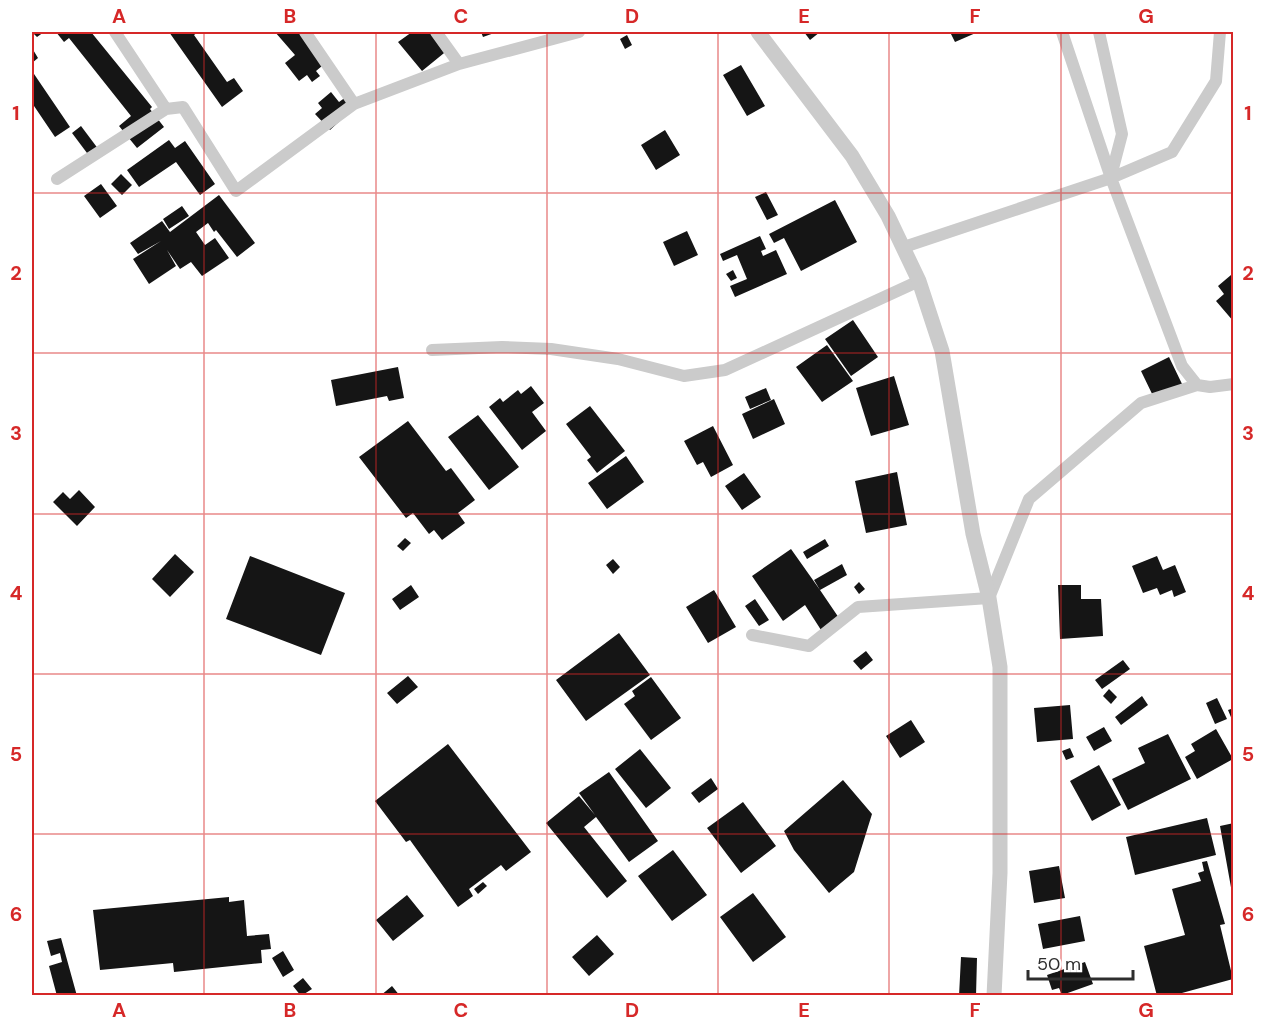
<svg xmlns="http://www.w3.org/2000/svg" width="1265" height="1027" viewBox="0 0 1265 1027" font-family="'DM Sans',sans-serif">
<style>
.building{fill:#151515}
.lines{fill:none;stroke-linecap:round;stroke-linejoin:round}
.minor{stroke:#cbcbcb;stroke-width:12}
.tertiary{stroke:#cbcbcb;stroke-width:15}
.grid{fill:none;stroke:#d62828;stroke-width:1.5;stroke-opacity:0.55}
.neatline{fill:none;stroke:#d62828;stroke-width:2}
.grid-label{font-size:20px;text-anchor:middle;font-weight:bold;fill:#d62828}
</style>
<rect width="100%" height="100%" fill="#fff"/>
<!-- building -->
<path class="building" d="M32 32H44L37 37Z
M56 32H91L152 107 150 109 164 127 137 148 119 126 131 116 69 38 64 42Z
M169 32H198L194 35 227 82 234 78 243 91 222 107Z
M275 32H303L328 61 316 71 320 76 312 82 307 75 299 81 285 63 295 55Z
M412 32H434L449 49 422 71 398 42Z
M481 32H497L483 37Z
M804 32H820L810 40Z
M950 32H978L955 42Z
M627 35 632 45 625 49 620 39Z
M32 48 38 58 32 63Z
M741 65 765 106 747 116 723 75Z
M32 71 70 127 55 137 32 103Z
M331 92 339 102 346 97 355 107 330 130 315 114 322 108 318 103Z
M81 126 99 150 90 157 72 133Z
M665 130 680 155 656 170 641 145Z
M169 140 175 148 185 141 215 184 200 195 176 162 139 187 127 170Z
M121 174 132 185 122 195 111 184Z
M101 184 117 206 100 218 84 196Z
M766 192 778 215 767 220 755 197Z
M219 195 255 243 237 257 216 230 214 232 208 223 196 232 205 245 215 238 229 258 202 276 191 262 180 269 167 250 176 266 149 284 133 259 161 241 138 254 130 243 162 221 170 232Z
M835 200 857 242 801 271 784 238 774 243 769 234Z
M182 206 189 216 169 229 163 219Z
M687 231 698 255 674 266 663 242Z
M760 236 766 249 761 251 763 256 776 250 787 274 735 297 730 286 747 279 737 255 723 261 720 254Z
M733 270 737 278 731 281 726 274Z
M1231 275 1234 278V322L1216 301 1224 294 1218 286Z
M853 320 878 357 851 376 825 339Z
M827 345 853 381 822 402 796 367Z
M1169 357 1183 386 1155 400 1141 371Z
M398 367 404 398 389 401 387 396 336 406 331 380Z
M894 376 909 425 871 436 856 388Z
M531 386 544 403 532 412 546 431 522 450 489 407 500 398 503 402 518 390 521 394Z
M766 388 771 400 750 409 745 397Z
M774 399 785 424 753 439 742 414Z
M590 406 625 451 597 473 587 460 591 457 566 424Z
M478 415 519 467 489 490 448 437Z
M408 421 446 471 451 468 475 500 458 513 465 523 442 540 434 530 429 534 413 513 406 518 359 457Z
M713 426 733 465 711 477 703 462 697 465 684 441Z
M626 456 644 482 607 509 588 483Z
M897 472 907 525 866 533 855 481Z
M744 473 761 497 742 510 725 486Z
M79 490 95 507 77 526 53 502 63 492 70 499Z
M405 538 411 543 403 551 397 546Z
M825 539 829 546 807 559 803 552Z
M791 549 820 590 814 580 842 564 847 575 820 590 839 618 821 630 805 605 783 621 752 576Z
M175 554 194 572 170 597 152 579Z
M250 556 345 593 321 655 226 619Z
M1157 556 1163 570 1175 565 1186 592 1174 597 1172 590 1160 595 1157 588 1143 593 1132 566Z
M613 559 620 567 613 574 606 565Z
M859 582 865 589 859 594 854 587Z
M411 585 419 597 400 610 392 599Z
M1058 585H1081V599H1101L1103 636 1060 639Z
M714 590 736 627 708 643 686 607Z
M755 599 769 620 759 626 745 606Z
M619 633 650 675 586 721 556 680Z
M866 651 873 660 861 670 853 661Z
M1123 660 1130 669 1102 689 1095 680Z
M408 676 418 687 397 704 387 693Z
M651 677 681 718 651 740 624 704 635 696 632 691Z
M1109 689 1117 697 1111 704 1103 696Z
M1142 696 1148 705 1121 725 1115 717Z
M1217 698 1227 719 1215 724 1206 703Z
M1070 705 1073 739 1037 742 1034 708Z
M1234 708V722H1233L1228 710Z
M911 720 925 742 900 758 886 736Z
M1104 727 1112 741 1094 751 1086 737Z
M1216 729 1233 759 1197 779 1185 757 1195 751 1191 744Z
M1168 734 1191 779 1128 810 1112 779 1145 763 1138 748Z
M448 744 531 852 506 871 501 865 469 889 473 896 458 907 410 840 406 842 375 801Z
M1070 748 1074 757 1066 760 1062 751Z
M640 749 671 788 646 808 615 769Z
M1099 765 1121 805 1092 821 1070 781Z
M609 772 658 841 629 862 596 817 584 827 627 881 607 898 546 823 579 796 595 815 579 793Z
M711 778 718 789 699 803 691 793Z
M843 780 872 814 854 872 829 893 794 850 784 831Z
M743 802 776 846 741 873 707 828Z
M1207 818 1216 855 1135 875 1126 837Z
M1234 823V893H1232L1220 826Z
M673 850 707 895 672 921 638 876Z
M1207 861 1225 924 1220 925 1233 979 1171 996H1157L1144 946 1185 935 1172 889 1201 881 1198 873 1204 871 1202 862Z
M1059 866 1065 898 1034 903 1029 871Z
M483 882 487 886 478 894 474 889Z
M753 893 786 937 753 962 720 917Z
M407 895 424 916 393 941 376 920Z
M229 897V902L244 900 247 936 269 934 271 949 261 950 262 963 174 972 173 963 100 970 93 910Z
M1080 916 1085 941 1043 949 1038 924Z
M597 935 614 954 589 976 572 957Z
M61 938 77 996H57L49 966 62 962 60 953 51 956 47 941Z
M283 951 294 970 283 977 272 958Z
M961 957 977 958 976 996H959Z
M1085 962 1093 984 1062 995 1059 988 1052 990 1047 975Z
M303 978 312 989 301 996 293 986Z
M392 986 400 996H380Z"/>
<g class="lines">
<!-- minor -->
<path class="minor" d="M115 32 166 109
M305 32 354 104
M436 32 459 64 579 32
M1062 32 1111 178 1182 366 1197 385 1210 387 1234 384
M1099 32 1122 134 1111 176
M57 179 166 109 183 107 236 191 354 104 459 64
M904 247 1111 178 1172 152 1216 81 1220 32
M432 350 502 347 551 349 618 359 684 376 725 370 919 281
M752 635 809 646 858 607 989 598 1029 499 1141 403 1197 385"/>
<!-- tertiary -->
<path class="tertiary" d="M758 32 852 156 888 216 919 281 942 351 973 534 989 598 1000 667V873L994 996"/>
</g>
<!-- grid -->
<path class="grid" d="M204 32V996M376 32V996M547 32V996M718 32V996M889 32V996M1061 32V996M32 193H1234M32 353H1234M32 514H1234M32 674H1234M32 834H1234"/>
<!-- border -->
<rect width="1265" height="1027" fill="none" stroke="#ffffff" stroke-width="66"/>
<!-- scale -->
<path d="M1028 970v9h105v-9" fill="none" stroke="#2e2e2e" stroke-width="3"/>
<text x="1037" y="970" font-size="18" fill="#2e2e2e" stroke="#ffffff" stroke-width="4.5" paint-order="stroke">50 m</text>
<rect x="33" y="33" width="1199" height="961" class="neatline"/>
<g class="grid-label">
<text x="119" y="23">A</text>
<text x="290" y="23">B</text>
<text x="461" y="23">C</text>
<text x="632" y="23">D</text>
<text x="804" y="23">E</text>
<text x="975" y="23">F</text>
<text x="1146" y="23">G</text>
<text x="16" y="120">1</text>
<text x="1248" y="120">1</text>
<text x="16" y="280">2</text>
<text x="1248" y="280">2</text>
<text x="16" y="440">3</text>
<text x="1248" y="440">3</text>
<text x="16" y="600">4</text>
<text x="1248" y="600">4</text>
<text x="16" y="761">5</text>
<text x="1248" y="761">5</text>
<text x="16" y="921">6</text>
<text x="1248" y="921">6</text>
<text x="119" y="1017">A</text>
<text x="290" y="1017">B</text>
<text x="461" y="1017">C</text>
<text x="632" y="1017">D</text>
<text x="804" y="1017">E</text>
<text x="975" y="1017">F</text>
<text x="1146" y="1017">G</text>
</g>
</svg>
